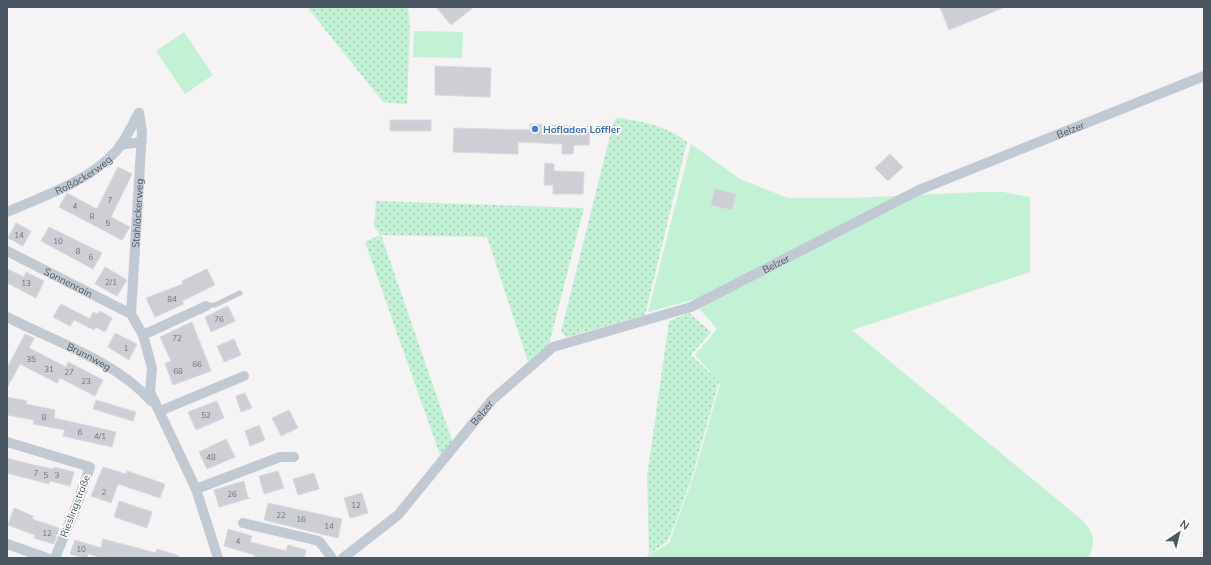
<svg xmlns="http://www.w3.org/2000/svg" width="1211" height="565" viewBox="0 0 1211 565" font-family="Mulish,sans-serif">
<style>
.grass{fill:url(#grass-dots)}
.garden{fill:#c3f1d5}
.building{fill:#cdcfd5;stroke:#d7d9de}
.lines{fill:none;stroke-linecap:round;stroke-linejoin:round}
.service{stroke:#c1cad2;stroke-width:5}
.minor{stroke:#c1cad2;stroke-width:10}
.shop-dot{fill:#3f7fe0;stroke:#fff;stroke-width:1.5}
.labels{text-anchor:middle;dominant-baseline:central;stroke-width:3.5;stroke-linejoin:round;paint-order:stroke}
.number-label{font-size:8px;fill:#6b747e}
.shop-label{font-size:10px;font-weight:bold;fill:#366cbe;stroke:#fff;text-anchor:start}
.street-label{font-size:10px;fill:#4a5661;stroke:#fff}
</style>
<defs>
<pattern id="grass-dots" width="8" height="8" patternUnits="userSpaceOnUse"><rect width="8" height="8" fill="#c3f1d5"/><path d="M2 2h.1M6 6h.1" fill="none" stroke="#a0c6b0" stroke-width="1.8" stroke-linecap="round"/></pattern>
</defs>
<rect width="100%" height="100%" fill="#f5f3f3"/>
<!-- grass -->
<path class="grass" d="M307 7H408L410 26 407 104 383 102Z
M617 118C642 121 667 126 687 142L645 315 567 337 561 332 614 120Z
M376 201 584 208 549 344 528 362 487 237 381 235 453 443 441 458 365 242 380 235 374 226Z
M689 313 711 332 691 355 719 382 692 477 676 521 667 542 649 554 647 477 669 321Z"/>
<!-- garden -->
<path class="garden" d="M414 31 463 32 462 58 413 57Z
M184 32 213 75 185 94 156 51Z
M691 144 740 179 788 198H852L980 192H1003L1030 197V272L852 330 1082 520C1095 535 1095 539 1089 558H644L669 543 694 475 720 384 695 355 717 329 692 300 648 312Z"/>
<!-- building -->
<path class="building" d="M436 7H474L451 25Z
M940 7H1005L949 30Z
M435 66 491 68 490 97 435 95Z
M390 120H431V131H390Z
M530 124 590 127 589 145H574L573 154H562V144L518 142V154L453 152 454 128 530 130Z
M890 154 903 167 888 181 875 168Z
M545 163 554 164V171L584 172 583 194H553V185H544Z
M118 167 132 174 111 217 130 227 122 240 59 207 67 193 97 209Z
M715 189 736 194 732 210 711 205Z
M16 223 31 231 23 246 8 238Z
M49 227 102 253 93 269 41 241Z
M105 267 127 280 117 296 95 284Z
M7 269 24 277 26 272 44 281 36 298 7 283Z
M207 269 215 285 182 301 184 304 155 317 146 298 183 284 182 281Z
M61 304 90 319 93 312 98 314 100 311 112 318 105 332 96 327 94 330 74 320 70 326 53 317Z
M228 306 235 321 211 332 205 317Z
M192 322 211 371 173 385 165 363 171 361 160 337Z
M115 333 137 344 129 360 108 347Z
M25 334 34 338 29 348 66 367 68 362 103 380 95 396 60 378 57 383 20 364 7 388V368Z
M234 339 241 355 224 362 217 346Z
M245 393 252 408 241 412 236 396Z
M7 397 27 401 26 404 55 410 54 418 116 432 112 447 63 436 65 430 33 424 34 420 7 415Z
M96 400 136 412 133 421 93 409Z
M217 401 224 418 196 430 188 412Z
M289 410 298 428 281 436 272 418Z
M259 425 265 440 250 446 245 431Z
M226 439 235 457 207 469 199 452Z
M7 458 33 465 54 469V467L74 472 70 486 50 481 49 484 7 473Z
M103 467 126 474 127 471 165 484 160 498 118 484 111 503 91 496Z
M278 471 284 488 264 494 259 476Z
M314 473 319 489 298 495 293 479Z
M244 481 248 498H250L219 507 214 490Z
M362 493 368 513 350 518 344 498Z
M119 501 152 512 147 528 114 517Z
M268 503 342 519 338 538 264 520Z
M14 508 33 516 32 519 59 528 54 544 34 538 35 535 8 525Z
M228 529 252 536 250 542 286 551 288 545 306 550 304 558H254L255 555 224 546Z
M103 539 156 553 157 549 179 556V558H103L88 554 87 558H84L70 554 75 540 101 548Z"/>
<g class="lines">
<!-- service -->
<path class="service" d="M206 306 215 305 240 293"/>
<!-- minor -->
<g class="minor">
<path d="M120 145 141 142"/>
<path id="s1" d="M7 212C43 196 90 181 117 150 126 140 132 124 139 113"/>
<path id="s2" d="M7 251 131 314"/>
<path d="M131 314 143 335 152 368 150 392 196 489 218 558"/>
<path id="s3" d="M131 314 142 132 139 113"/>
<path id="s4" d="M7 317C54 341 116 361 151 401"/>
<path d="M143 335 206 306"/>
<path d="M160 411 244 376"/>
<path d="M7 442 90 467 77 504 55 558"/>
<path d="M196 489 280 457H294"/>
<path d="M243 523 319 541 332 558"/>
<path d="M7 544 47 558"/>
<path id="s5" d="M343 558 398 515 492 400 553 347 691 307 919 190 1204 76"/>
</g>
</g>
<!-- markers -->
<circle class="shop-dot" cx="535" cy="129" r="4"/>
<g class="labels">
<!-- number labels -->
<g class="number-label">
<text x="110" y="200">7</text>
<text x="75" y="206">4</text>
<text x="92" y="216">8</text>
<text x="108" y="223">5</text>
<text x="19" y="235">14</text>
<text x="58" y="241">10</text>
<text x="78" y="251">8</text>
<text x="91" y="257">6</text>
<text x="111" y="282">2/1</text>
<text x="26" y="283">13</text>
<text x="172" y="299">84</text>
<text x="219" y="319">76</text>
<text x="177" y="338">72</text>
<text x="126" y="348">1</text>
<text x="31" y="359">35</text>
<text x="197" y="364">66</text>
<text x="49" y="369">31</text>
<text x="178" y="371">68</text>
<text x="69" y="372">27</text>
<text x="86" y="381">23</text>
<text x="206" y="415">52</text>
<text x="44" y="417">8</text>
<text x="80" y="432">6</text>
<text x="100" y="436">4/1</text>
<text x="211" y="457">48</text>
<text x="36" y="473">7</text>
<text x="46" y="475">5</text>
<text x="57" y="475">3</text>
<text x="104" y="492">2</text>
<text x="232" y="494">26</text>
<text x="356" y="505">12</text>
<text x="281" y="515">22</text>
<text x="301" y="519">16</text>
<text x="329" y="526">14</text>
<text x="47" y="533">12</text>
<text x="238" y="541">4</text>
<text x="81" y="549">10</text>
</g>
<!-- shop labels -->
<g class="shop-label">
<text x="543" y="129">Hofladen Löffler</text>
</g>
<!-- street labels -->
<g class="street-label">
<text stroke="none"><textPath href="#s5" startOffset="862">Belzer</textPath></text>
<text stroke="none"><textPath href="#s1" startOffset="85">Roßäckerweg</textPath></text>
<text stroke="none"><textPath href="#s3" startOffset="101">Stahläckerweg</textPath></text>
<text stroke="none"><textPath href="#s5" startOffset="538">Belzer</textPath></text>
<text stroke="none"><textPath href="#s2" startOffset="69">Sonnenrain</textPath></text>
<text stroke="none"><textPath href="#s4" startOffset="91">Brunnweg</textPath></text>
<text stroke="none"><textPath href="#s5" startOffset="202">Belzer</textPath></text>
<text transform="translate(75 506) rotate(-69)">Rieslingstraße</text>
</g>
</g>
<!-- border -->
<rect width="1211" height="565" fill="none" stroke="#4a5661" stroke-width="16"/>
<!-- north arrow -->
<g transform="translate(1179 533) rotate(35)" stroke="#ffffff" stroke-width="3" paint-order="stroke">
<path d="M0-3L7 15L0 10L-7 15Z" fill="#4a5661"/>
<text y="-6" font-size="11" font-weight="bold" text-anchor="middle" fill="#4a5661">N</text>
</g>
</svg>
